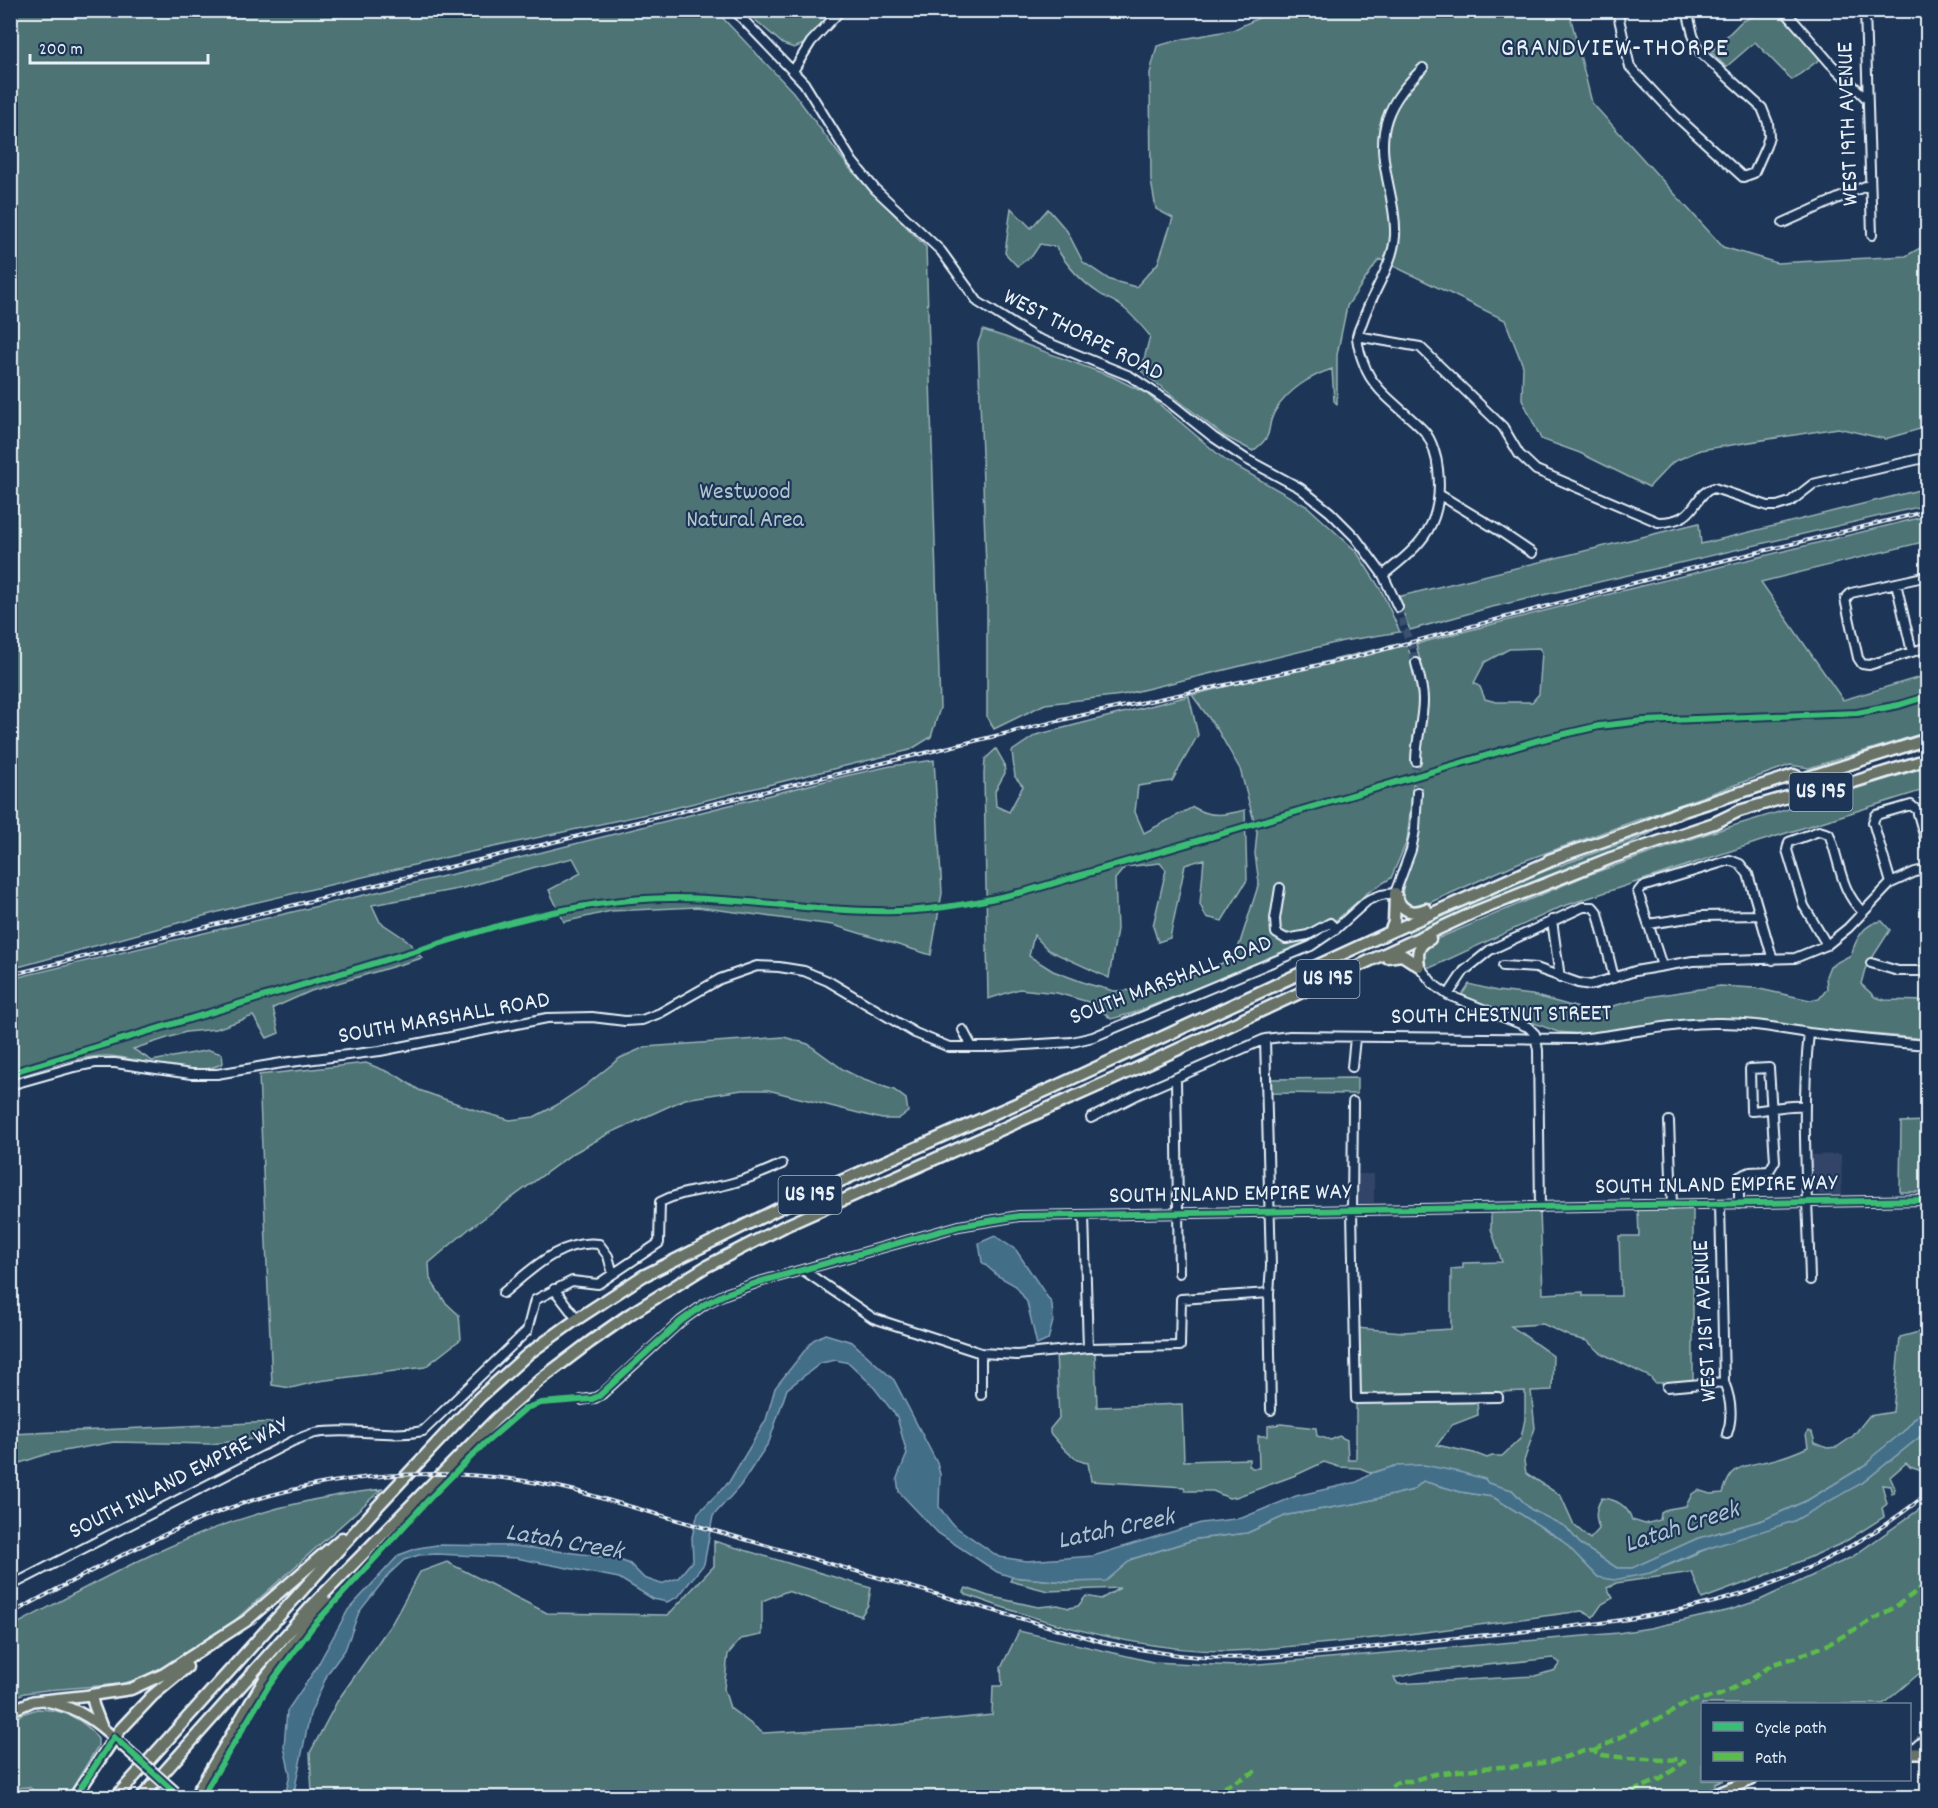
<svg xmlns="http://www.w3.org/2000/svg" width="1938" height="1808" viewBox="0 0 1938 1808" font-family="Dekko,sans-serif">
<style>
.built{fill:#314568}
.green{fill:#4d7375;stroke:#9ab2b6;stroke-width:1.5;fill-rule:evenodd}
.water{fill:#436e88;stroke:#85a2b5;stroke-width:1.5}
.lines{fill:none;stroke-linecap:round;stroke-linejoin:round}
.minor-tunnel{stroke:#3b516f;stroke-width:8;stroke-dasharray:8 4;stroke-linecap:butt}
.minor-casing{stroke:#e8f1f8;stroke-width:12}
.major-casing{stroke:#e8f1f8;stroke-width:14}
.highway-casing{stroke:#e8f1f8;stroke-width:15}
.minor{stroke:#1d3557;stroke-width:8}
.major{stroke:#697266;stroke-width:9}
.highway{stroke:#697266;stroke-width:10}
.rail-casing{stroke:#e8f1f8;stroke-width:4}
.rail{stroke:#1d3557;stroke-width:1.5;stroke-dasharray:4.5;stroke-linecap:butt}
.major-bridge-casing{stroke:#e8f1f8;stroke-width:14;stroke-linecap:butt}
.major-bridge{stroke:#697266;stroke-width:9}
.quiet{stroke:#5cbc4b;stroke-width:4.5;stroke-dasharray:9 4.5;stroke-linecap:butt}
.cycleway-casing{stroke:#1d3557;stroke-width:10}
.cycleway{stroke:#3abd76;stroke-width:6}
.labels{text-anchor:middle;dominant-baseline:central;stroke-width:4.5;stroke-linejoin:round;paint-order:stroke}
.shield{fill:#1d3557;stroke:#abb9c8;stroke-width:1.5}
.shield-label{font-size:22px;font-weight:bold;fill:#e8f1f8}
.street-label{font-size:24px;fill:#e8f1f8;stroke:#1d3557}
.park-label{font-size:24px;fill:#b2c5ca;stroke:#1d3557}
.water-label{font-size:26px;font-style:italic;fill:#aec3d1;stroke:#1d3557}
.quarter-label{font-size:27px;letter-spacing:1.5px;fill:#e8f1f8;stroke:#1d3557}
</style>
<rect width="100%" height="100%" fill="#1d3557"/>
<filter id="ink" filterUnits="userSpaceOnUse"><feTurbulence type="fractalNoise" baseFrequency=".0167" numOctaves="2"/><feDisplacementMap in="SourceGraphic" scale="12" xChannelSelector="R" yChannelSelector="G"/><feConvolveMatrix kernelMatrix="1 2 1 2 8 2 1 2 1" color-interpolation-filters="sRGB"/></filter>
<g filter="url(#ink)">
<!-- built -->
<path class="built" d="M1841 1154 1842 1195 1819 1194 1812 1185 1811 1155Z
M1357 1174H1374V1203L1359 1204 1357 1201Z
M29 1787 42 1797H11L10 1788Z"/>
<!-- green -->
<path class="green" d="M10 11H716L793 92 850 169 926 247 940 708 931 737 910 750 670 809 452 856 236 907 11 969Z
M745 11H838L806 43 794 48 783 44Z
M1263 11H1569L1592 103 1723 247 1777 263 1906 256 1927 244V427L1885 439 1838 428 1700 450 1673 462 1649 487 1580 453 1541 439 1522 399 1523 366 1505 320 1379 259 1347 306 1337 355V404L1334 401 1332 369C1310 376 1288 390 1275 411 1264 430 1277 433 1253 451L1224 436 1141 371 1150 336C1141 325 1132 314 1121 306 1115 301 1107 299 1100 294 1082 282 1067 266 1056 247L1040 244 1032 256 1017 266 1005 253 1011 208 1031 228 1048 209 1067 231 1083 262 1110 280 1136 287 1158 263 1173 218 1156 209 1151 181 1150 73 1157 46 1183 39 1233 30 1265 15Z
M1768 11H1780L1820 59 1792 80 1755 42 1726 67 1711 52 1742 21Z
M983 330 1005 337 1113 377 1147 394 1225 460 1308 507 1356 551 1381 590 1400 632 1343 641 1122 695 1045 704 994 729 987 717V596L978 343Z
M1927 488V505L1488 608 1410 630 1397 597 1699 523 1701 544Z
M1927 516V541L1761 582 1843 700 1927 675V732L1809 768 1790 765 1518 863 1418 908H1409L1402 902C1401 885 1409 871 1413 855 1419 833 1421 812 1421 788L1413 784 1407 841 1391 878 1367 893 1340 917 1310 940 1209 983 1133 1013 1111 1019 1092 1003 1057 993 1019 989 988 999 984 774 985 759 996 749 1004 763 1005 773 995 791 996 806 1009 812 1023 786 1015 777 1012 751 1036 735 1189 696 1198 735 1172 781 1138 786 1135 812 1144 833 1193 807C1211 818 1225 815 1245 810L1247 880 1222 921 1206 917 1200 904 1204 859 1185 865 1170 938 1158 942 1153 926 1166 870 1160 863 1125 867 1115 879 1117 929 1109 978 1048 950 1034 935 1029 956 1053 971 1088 984 1114 991 1142 990 1172 983 1225 962 1238 949 1259 883 1255 854 1257 832 1240 769 1217 729 1192 695 1405 642C1413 656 1419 690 1418 707 1417 726 1409 743 1413 762L1419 760 1427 708 1426 685 1416 644 1629 589ZM1539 648 1542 652 1539 694 1532 702H1496L1485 699 1480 687 1474 683 1485 662 1509 649Z
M934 760 942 893 931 955 833 925 697 907 611 911 564 922 549 890 581 873 573 858 539 866 463 888 372 905 380 922 407 940 422 958 311 991 273 1008 279 1033 267 1038 253 1016 216 1029 186 1032 133 1049 152 1061 209 1050 222 1054 223 1063C189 1082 145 1058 109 1056 77 1055 42 1070 11 1079L10 979 491 865 845 776 891 766Z
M1927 767V789L1761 841 1561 907 1432 967H1424L1421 951 1427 943 1585 876 1706 834Z
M1655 831 1620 848 1409 935 1407 929 1520 880Z
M1882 921 1890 930 1865 969 1861 984 1875 997 1885 1000 1927 1001V1039L1815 1029 1745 1019 1675 1020 1583 1034 1558 1032 1461 996 1469 984 1497 991 1532 995 1586 1010 1601 1009 1648 997 1720 986 1755 988 1810 1000 1819 999 1827 989 1826 976 1830 966 1851 955C1856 939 1864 923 1882 921Z
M784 1037 808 1044 844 1070 864 1080 894 1090 906 1099 908 1112 898 1119H882L768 1090H742L685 1099 608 1134 572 1154 469 1229 429 1263 430 1279 445 1302 459 1315 461 1339 425 1367 319 1381 291 1388 272 1385 259 1075 366 1063 396 1075 419 1090 475 1110 510 1120 534 1117 555 1106 585 1086 620 1058 645 1047Z
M1923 1046 1927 1047V1192H1900L1901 1122 1925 1121Z
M1357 1078V1094L1270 1093V1079Z
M1693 1209V1382L1655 1383 1650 1377 1601 1353 1587 1341 1571 1337 1543 1324 1511 1326 1553 1356 1552 1390 1531 1391 1535 1428 1524 1461 1526 1473 1561 1496 1574 1525 1590 1539 1599 1529C1595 1516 1595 1509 1602 1498 1616 1499 1628 1506 1632 1520L1645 1524 1660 1520 1661 1513 1668 1509 1686 1506 1692 1494 1698 1490 1710 1494 1723 1493C1731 1465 1742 1466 1768 1461 1781 1458 1795 1453 1808 1447L1806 1434 1808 1431 1812 1432 1815 1443 1827 1448 1837 1447 1853 1436 1869 1416 1893 1412 1900 1337 1919 1332 1927 1323V1404L1904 1431 1874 1456 1869 1463 1808 1500 1763 1520 1696 1539 1633 1568H1617L1581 1545 1566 1527 1530 1509 1512 1490 1395 1466 1372 1473 1360 1468 1339 1467 1324 1462 1296 1475 1236 1497 1229 1498 1213 1491H1185L1184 1487 1091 1481 1088 1463C1073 1462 1060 1444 1050 1433V1429L1059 1418 1056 1353 1095 1350 1097 1407 1182 1404 1184 1461 1249 1459V1465L1252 1468H1259L1258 1436H1268V1426L1281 1424 1316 1428 1317 1436 1331 1440 1339 1436 1347 1440 1348 1460H1356V1403L1477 1400 1478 1415 1452 1425 1437 1445 1474 1453 1487 1458 1492 1456H1502L1521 1438 1525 1419V1391L1366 1397 1357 1392V1328L1403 1332 1451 1329V1269L1463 1268V1263L1502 1262 1491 1229V1212L1540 1211 1543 1294 1583 1292V1296H1621L1619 1236H1639L1638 1210Z
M273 1422 254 1439 211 1444 114 1442 47 1454 11 1466V1434Z
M1927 1431V1473L1910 1467 1906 1463 1890 1477 1895 1488 1894 1493 1892 1494 1890 1486 1882 1485 1887 1504 1882 1508 1884 1517 1843 1543 1780 1570 1702 1599 1692 1572 1616 1583 1607 1588 1613 1598 1602 1604 1593 1617 1582 1611C1490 1623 1399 1637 1306 1645 1279 1647 1252 1651 1225 1651 1140 1651 1047 1624 967 1595L964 1592 966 1588 988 1596 1038 1607 1058 1605 1069 1608 1078 1606 1086 1596 1101 1599 1120 1588 1048 1591 1010 1581 1012 1577 1068 1582 1106 1580 1132 1559 1196 1539 1247 1533 1287 1515 1359 1503 1413 1490 1423 1481 1461 1492 1493 1497 1561 1539 1598 1577 1650 1573 1862 1483Z
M382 1489 233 1622 163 1667 140 1678 122 1684 47 1690 25 1693 11 1698V1627C61 1601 110 1573 162 1550 231 1518 307 1497 382 1489Z
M1927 1504V1667L1883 1704H1702V1780H1724L1715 1784V1797L309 1798 312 1793 310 1753 338 1700 392 1623 420 1572 447 1562 547 1613 668 1615 714 1566V1541L871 1588 868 1605 861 1616 787 1591 762 1601V1635L741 1639 728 1654 724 1689 730 1708 763 1733 874 1727 992 1715 993 1686H1002L1001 1668 1019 1631 1153 1662 1236 1666 1618 1633 1650 1628 1730 1610 1760 1600 1852 1557ZM1553 1658 1560 1663 1555 1670 1535 1676 1398 1684 1394 1678 1421 1672Z
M37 1709C61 1709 84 1718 98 1739V1746L67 1797H42L29 1787 11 1788V1722L22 1714Z"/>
<!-- water -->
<path class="water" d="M995 1236 1016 1250 1052 1304 1053 1321 1048 1340 1037 1345 1027 1302 1016 1286 998 1276 982 1262 979 1243Z
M825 1334 852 1342 894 1380 937 1463 940 1474 939 1507 953 1525 999 1557 1027 1561 1093 1556 1201 1523 1242 1518 1296 1496 1357 1482 1372 1473 1395 1466 1424 1465 1459 1472 1485 1479 1488 1483 1512 1490 1530 1509 1566 1527 1581 1545 1617 1568H1632L1696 1539 1763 1520 1808 1500 1869 1463 1873 1456 1904 1431 1927 1404V1431L1862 1483 1794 1521 1697 1552 1650 1573 1614 1580 1598 1577 1561 1539 1493 1497 1461 1492 1423 1481 1413 1490 1359 1503 1287 1515 1247 1533 1196 1539 1132 1559 1106 1581 1068 1582 1012 1577 997 1572 938 1533 899 1492 897 1478 907 1454 897 1417 872 1385 849 1363 836 1360 821 1363 787 1389 769 1442 740 1486 713 1516 704 1564 678 1597 667 1602 653 1599 619 1578 516 1558 437 1554 419 1555 404 1560 389 1574 359 1612 345 1650 328 1673 310 1714 293 1797H285L290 1774 284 1747 287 1711 315 1670 348 1610 399 1555 418 1548 437 1545 515 1546 615 1558 630 1564 644 1578 661 1584 678 1578 693 1560 692 1537 698 1513 729 1482 766 1420 775 1388 813 1340Z"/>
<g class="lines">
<!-- minor-tunnel -->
<path class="minor-tunnel" d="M1398 607 1416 663
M1416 761 1417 792"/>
<!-- minor casing -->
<g class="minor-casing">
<path id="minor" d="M734 10 804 83 852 161 875 189 941 251 978 302 1034 337 1130 376 1169 402 1213 437 1246 459 1300 488 1330 512 1355 537 1383 575 1398 607
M1617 10 1630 67 1676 116 1743 177 1754 173 1766 146 1769 136 1768 123 1762 108 1700 52 1693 35 1687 10
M1784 10 1831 64 1867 99
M1865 10 1872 235
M793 71 811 42 841 10
M1783 223 1870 184
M1357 336 1420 347 1503 427 1519 454 1536 470 1658 522C1700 522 1691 494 1714 488L1768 506H1777L1790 502 1813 484 1928 457
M1440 495 1498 530 1532 553
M1383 575C1423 544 1444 523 1438 469 1437 458 1432 440 1424 431 1405 410 1373 392 1364 364 1361 357 1358 345 1357 338 1357 332 1361 326 1363 320 1372 293 1393 265 1395 236 1397 197 1374 158 1387 119 1394 98 1408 83 1423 68
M1928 576 1851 593 1845 599 1858 658 1862 664 1869 665 1928 647
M1896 583 1912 652
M1416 761C1416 741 1423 720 1423 700 1423 687 1419 675 1416 663
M1891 883 1873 822 1876 815 1911 805 1917 810 1928 849
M1280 888 1275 919 1276 933 1286 939 1308 935 1330 923 1336 929
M1552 920 1560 978
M1648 924 1702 916 1759 915
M1827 945 1804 906 1787 850 1789 842 1819 831 1829 834C1840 861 1840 891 1863 912
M1871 963 1898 971H1928
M1419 966 1433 984 1448 995 1528 1027 1535 1034 1538 1050 1540 1208
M1503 966 1536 968 1578 983 1591 985 1635 971 1693 961 1795 958 1827 945 1848 928 1891 883 1915 872 1928 869
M1662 966 1638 892 1642 887 1730 860 1740 864 1748 874 1773 960
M1448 995 1464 971 1490 950 1583 907H1593L1598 913 1614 978
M963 1030 972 1047
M1809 1033C1800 1114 1808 1198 1810 1280
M1265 1039 1271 1266 1269 1293 1271 1410
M1352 1067 1355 1038
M1176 1079 1179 1273
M10 1085 74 1067 95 1063H115L191 1074H217L282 1063 380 1051 547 1018 592 1017 625 1021 642 1020 660 1013 720 979 757 966 779 967 804 971 828 981 915 1033 949 1047H991L1072 1042 1093 1037 1311 946 1336 929 1368 900 1381 895 1395 893 1411 850 1415 830 1417 792
M1353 1102 1352 1211 1356 1399 1498 1397
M1091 1118 1141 1093 1265 1039 1290 1036 1576 1039C1622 1036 1667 1023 1713 1023 1746 1022 1776 1028 1809 1033 1848 1038 1888 1042 1928 1045
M1669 1121 1672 1205
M1720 1204 1724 1382C1731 1399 1733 1417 1727 1434
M1739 1204V1177L1750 1172 1769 1171 1775 1161 1769 1068 1750 1069 1751 1111C1771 1110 1784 1104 1805 1106
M1084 1215 1088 1348
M803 1270 873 1318 981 1353 1017 1355 1088 1348 1180 1346 1181 1299 1269 1293
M554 1289 577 1319
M503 1293C531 1270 561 1239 599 1244L608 1256 613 1274
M1667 1387 1724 1382
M981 1395V1353
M581 1400 595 1398 602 1394 681 1321 705 1304 725 1294 759 1282 959 1226 1019 1216 1928 1200
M10 1586 293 1441C300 1438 307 1435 315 1433 351 1427 387 1438 423 1431L527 1331 535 1300 572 1281 598 1284 659 1243 660 1202C682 1191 705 1190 729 1184 748 1179 765 1172 782 1164
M1910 1752 1928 1736"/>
</g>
<!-- major casing -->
<g class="major-casing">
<path id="major" d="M46 1701C81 1708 98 1723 123 1746
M10 1711 33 1701 91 1695 94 1706 102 1727
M1910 1753H1928
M1705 1798 1752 1780"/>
</g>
<!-- highway casing -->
<g class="highway-casing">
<path id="highway" d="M1796 781 1928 739
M1795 800 1928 759
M1549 860 1646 826 1674 814 1794 775 1803 779
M1395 893C1400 909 1409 916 1426 909
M1390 932 1394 922 1395 894
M1387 957 1402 955 1419 966
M1419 966C1417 953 1417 945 1430 939
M91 1695 131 1689 164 1674 246 1621 342 1538
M74 1798 119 1731 152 1696 187 1667
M115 1798 378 1506 479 1398 528 1354 577 1319 643 1276 784 1206 1052 1088 1390 932 1555 859
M141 1798 311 1607 496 1419 541 1379 590 1342 630 1314 707 1266 785 1226 1116 1078 1475 912 1611 858 1714 823 1739 811 1801 793 1805 788 1803 779
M194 1798 266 1677 326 1602"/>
</g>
<!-- minor -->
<use href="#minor" class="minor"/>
<!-- major -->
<use href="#major" class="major"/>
<!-- highway -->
<use href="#highway" class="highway"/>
<!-- rail casing -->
<g class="rail-casing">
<path id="rail" d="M10 975 412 876 1083 715 1348 659 1672 573 1928 511
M10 1614C87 1574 162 1530 244 1503 350 1469 469 1465 576 1491L1103 1642C1136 1649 1169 1655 1202 1657 1280 1661 1359 1648 1437 1640 1521 1631 1606 1626 1689 1608 1775 1590 1859 1549 1928 1493"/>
</g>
<!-- rail -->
<use href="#rail" class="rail"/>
<!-- major-bridge casing -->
<g class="major-bridge-casing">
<path id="major-bridge" d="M123 1746 175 1792"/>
</g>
<!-- major-bridge -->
<use href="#major-bridge" class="major-bridge"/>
<!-- quiet -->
<path class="quiet" d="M1594 1751 1649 1722 1664 1717 1687 1702 1720 1695 1753 1678 1773 1664 1794 1658 1827 1645 1895 1607 1928 1583
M1215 1798 1221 1789 1254 1772 1251 1770
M1384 1798 1394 1784 1400 1781H1411L1435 1774 1482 1768 1523 1766 1553 1761 1584 1751H1594L1602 1755 1629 1758 1663 1760 1680 1759 1684 1762 1661 1779 1617 1798"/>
<!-- cycleway casing -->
<g class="cycleway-casing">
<path id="cycleway" d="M10 1073 511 922C565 908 618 898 673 898 748 898 822 913 897 911 941 910 984 901 1027 891L1539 740 1599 726 1643 721 1857 713 1899 705 1928 696
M74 1798 114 1737 181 1798
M201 1798 268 1687 313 1626 430 1498 483 1445 526 1408 541 1403 592 1399 599 1396 681 1321 705 1304 725 1294 759 1282 959 1226 1019 1216 1928 1200"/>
</g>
<!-- cycleway -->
<use href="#cycleway" class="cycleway"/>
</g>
</g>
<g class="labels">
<!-- shield labels -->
<g class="shield">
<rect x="1789.5" y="773" width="63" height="38" rx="4.5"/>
<rect x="1296.5" y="960" width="63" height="38" rx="4.5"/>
<rect x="778.5" y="1176" width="63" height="38" rx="4.5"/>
</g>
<g class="shield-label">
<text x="1821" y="792">US 195</text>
<text x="1328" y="979">US 195</text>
<text x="810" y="1195">US 195</text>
</g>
<!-- street labels -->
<g class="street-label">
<text transform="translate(1849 124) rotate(-92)">WEST 19TH AVENUE</text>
<text transform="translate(1083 336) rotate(27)">WEST THORPE ROAD</text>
<text transform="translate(1171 981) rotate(-21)">SOUTH MARSHALL ROAD</text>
<text transform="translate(1501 1016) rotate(-1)">SOUTH CHESTNUT STREET</text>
<text transform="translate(444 1019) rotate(-10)">SOUTH MARSHALL ROAD</text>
<text transform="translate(1716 1186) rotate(-1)">SOUTH INLAND EMPIRE WAY</text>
<text transform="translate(1230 1195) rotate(-1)">SOUTH INLAND EMPIRE WAY</text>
<text transform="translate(1706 1321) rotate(-93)">WEST 21ST AVENUE</text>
<text transform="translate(179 1479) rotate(-27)">SOUTH INLAND EMPIRE WAY</text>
</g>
<!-- park labels -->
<g class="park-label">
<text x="745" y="493">Westwood<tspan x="745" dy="28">Natural Area</tspan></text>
</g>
<!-- water labels -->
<g class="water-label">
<text transform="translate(1682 1528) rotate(-18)">Latah Creek</text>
<text transform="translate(1116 1530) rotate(-12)">Latah Creek</text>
<text transform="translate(564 1543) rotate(10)">Latah Creek</text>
</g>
<!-- quarter labels -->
<g class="quarter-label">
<text x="1615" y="49">GRANDVIEW-THORPE</text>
</g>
</g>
<!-- margin -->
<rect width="1938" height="1808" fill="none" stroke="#1d3557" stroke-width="36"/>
<rect x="18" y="18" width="1902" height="1772" fill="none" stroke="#e8f1f8" stroke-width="2" filter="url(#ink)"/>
<!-- legend -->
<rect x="1701" y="1703" width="210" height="78" fill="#1d3557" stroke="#6e8097" stroke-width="1.5"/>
<rect x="1713" y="1722" width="30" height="9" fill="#3abd76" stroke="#6e8097" stroke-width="1.5"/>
<text x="1755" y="1733" font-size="18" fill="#e8f1f8">Cycle path</text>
<rect x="1713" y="1752" width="30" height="9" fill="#5cbc4b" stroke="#6e8097" stroke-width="1.5"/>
<text x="1755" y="1763" font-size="18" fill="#e8f1f8">Path</text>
<!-- scale -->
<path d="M30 54v9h178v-9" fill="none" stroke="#e8f1f8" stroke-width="3"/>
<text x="39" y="54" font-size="18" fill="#e8f1f8" stroke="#1d3557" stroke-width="4.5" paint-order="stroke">200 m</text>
</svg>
